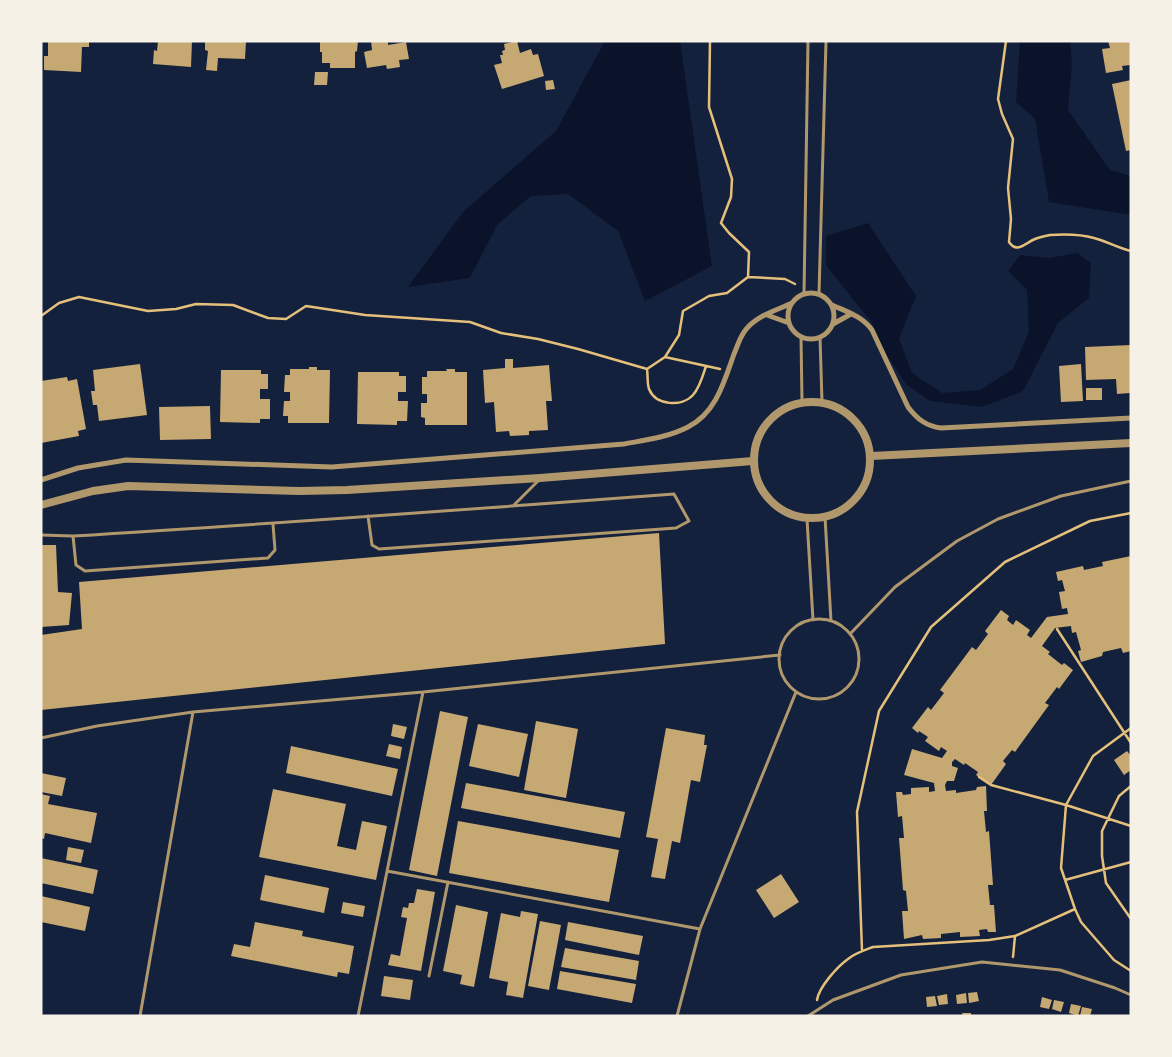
<svg xmlns="http://www.w3.org/2000/svg" width="1172" height="1057" viewBox="0 0 1172 1057" font-family="Literata,serif">
<style>
.water{fill:#0b132b}
.building{fill:#c6a872}
.lines{fill:none;stroke-linecap:round;stroke-linejoin:round}
.path{stroke:#e5c07b;stroke-width:2.5}
.service{stroke:#b1986c;stroke-width:3}
.minor{stroke:#b1986c;stroke-width:5}
.tertiary{stroke:#b1986c;stroke-width:8}
</style>
<rect width="100%" height="100%" fill="#14213d"/>
<!-- water -->
<path class="water" d="M605 41H680L712 266 645 301 618 231 568 194 531 196 497 225 470 278 408 287 463 212 556 131Z
M1020 41H1070L1072 64 1068 110 1110 170 1131 176V215L1049 202 1035 119 1016 102Z
M868 223 916 296 899 339 912 373 942 393 980 390 1013 369 1029 332 1027 290 1008 271 1020 255 1049 258 1077 253 1091 263 1089 298 1058 323 1023 391 982 407 930 401 906 384 882 348 872 323 826 265V236Z"/>
<!-- building -->
<path class="building" d="M48 41H89V47H82L81 72 44 70V56H48Z
M158 41H192L191 67 153 64 154 50 157 51Z
M205 41H246L245 59 218 58 217 71 206 70 208 51 205 50Z
M320 41H358L357 51 355 52V68H330V63H322V52H320Z
M371 41H388V45L406 42 409 59 399 60 400 67 387 69 386 65 367 68 364 52 372 50Z
M517 41 520 53 531 49 533 55 538 54 544 76 502 89 494 65 502 63 500 55H503L502 51 505 50 504 44Z
M1108 41H1131V65L1122 66 1123 70 1106 73 1102 49 1110 48Z
M315 72H328L327 85H314Z
M553 80 555 89 546 90 545 81Z
M1131 80V150L1126 151 1112 84Z
M1131 345 1130 393 1117 394 1116 379 1086 380 1085 347Z
M505 359H513V368L549 365 552 401H546L548 430 529 431V435L510 436 509 431 496 432 494 402 485 403 483 370 505 368Z
M140 364 147 415 99 421 97 405H93L91 391H95L93 370Z
M1081 364 1083 401 1061 402 1059 366Z
M309 367H317V370H330L329 423H288V416H283L284 401H290V392H284L285 375H290V369H309Z
M446 369H455V372H467V425H425V418L421 417V403H427V394H422V377H427V371H447Z
M221 370H261V374H268V389H260V399H270V419H260V423L220 422Z
M358 372H399V376H406V392H398V401H408L407 421H397V425L357 424Z
M67 377 68 381 77 379 86 429 78 431 79 436 41 443V381Z
M1086 388H1102V400H1086Z
M210 406 211 439 160 440 159 407Z
M659 533 665 644 41 710V635L82 629 79 582Z
M41 545H56L58 592 72 593 69 625 41 627Z
M1131 556V651L1123 653 1121 648 1103 652 1102 656 1081 662 1078 651 1081 650 1076 632 1072 633 1071 626 1055 628 1042 646 1050 652 1048 654 1062 665 1064 663 1073 670 1059 689 1057 687 1045 703 1049 705 1015 752 1012 750 1003 761 1006 764 991 785 976 775 978 772 965 763 964 765 955 759 952 762V766L958 768 954 781H947L945 785 946 791 956 790V793L976 790 977 787 986 786 987 811H984L986 832 989 831 993 885H988L990 905H994L996 932H988L987 929 979 930 980 936 960 937V932L941 934V938L923 939 922 935 904 939 902 911H908L906 891 903 890 899 838H904L902 816 898 817 896 792H902L903 795 911 794V788L929 787V792L935 791 934 783 904 775 912 749 942 758 947 751 941 747 939 751 925 741 928 737 919 731 918 733 912 728 928 707 931 710 944 693 940 690 972 647 976 650 988 634 985 631 1001 610 1009 616 1007 620 1013 625 1016 620 1030 630 1027 635 1031 638 1047 617 1068 614 1067 608 1062 609 1059 592 1065 591 1062 580 1058 581 1056 572 1083 566 1084 570 1103 566 1102 562Z
M440 711 468 717 437 876 409 870Z
M536 721 578 729 566 798 524 790Z
M393 724 407 727 404 739 391 736Z
M478 724 528 734 519 777 469 766Z
M666 728 705 735 704 745H707L700 782 691 780 680 843 672 841 665 879 651 877 658 839 646 837Z
M389 744 402 747 400 759 386 756Z
M291 746 398 769 392 796 286 773Z
M1127 751 1131 756V770L1124 775 1114 760Z
M41 773 66 778 62 796 41 792Z
M466 783 625 812 620 838 461 808Z
M273 789 346 804 337 846 356 850 362 821 387 826 376 880 259 857Z
M41 794 50 796 48 804 97 813 91 843 45 833 44 839 41 838Z
M458 821 619 850 609 902 449 873Z
M68 847 84 850 81 863 66 860Z
M41 858 98 870 93 894 41 883Z
M781 874 799 902 774 918 756 890Z
M265 875 329 888 324 913 260 900Z
M417 889 435 892 421 971 388 965 391 954 400 956 407 918 401 917 403 907 408 908 409 903H414Z
M41 896 90 907 85 931 41 922Z
M343 902 365 906 363 917 341 913Z
M456 905 488 912 474 987 460 984 462 975 443 971Z
M521 911 538 914 523 998 506 995 508 982 489 978 501 913 520 917Z
M540 921 561 925 549 990 528 986Z
M255 922 303 931 302 936 354 946 349 974 338 972 337 977 231 956 234 944 250 947Z
M568 922 643 936 639 955 565 940Z
M565 948 639 961 636 980 561 967Z
M560 971 636 984 632 1003 557 989Z
M384 976 413 980 410 1000 381 996Z
M977 992 979 1001 969 1003 968 993Z
M966 993 967 1003 957 1004 956 995Z
M947 994 948 1004 939 1005 937 996Z
M935 996 937 1006 927 1007 926 997Z
M1042 997 1052 1000 1049 1009 1040 1007Z
M1054 1000 1064 1002 1061 1012 1052 1009Z
M1071 1004 1081 1006 1078 1016 1069 1013Z
M1082 1007 1092 1009 1090 1016H1080Z
M962 1013H971V1016H963Z"/>
<g class="lines">
<!-- path -->
<path class="path" d="M1006 41 998 99 1002 114 1013 139 1008 188 1011 219 1009 242C1017 254 1025 243 1035 239 1040 237 1045 236 1050 235 1065 234 1080 234 1094 238 1106 241 1118 248 1131 251
M748 277 785 279 795 284
M41 316 59 303 79 297 148 311 176 309 196 304 233 305 268 318 286 319 306 306 365 315 470 322 501 333 538 339 578 349 647 369 665 357 679 335 683 311 709 296 727 293 748 277 749 252 729 233 721 223 731 197 732 179 709 107 710 41
M665 357 720 369
M647 369C648 375 647 383 649 389 656 406 682 407 693 395 700 387 703 375 706 366
M1057 629 1131 743
M1131 728 1093 756 1066 805 1061 868 1075 909 1081 922 1114 960 1131 971
M979 777 991 785 1066 805 1131 826
M1131 786 1119 796 1102 831V856L1106 883 1131 919
M1065 880 1131 862
M862 951 857 812 879 711 931 627 1005 562 1090 521 1131 513
M1013 957 1015 936
M817 1000C819 987 837 967 848 959 855 953 865 950 873 947L989 940 1015 936 1075 909"/>
<!-- service -->
<path class="service" d="M804 294 808 41
M819 294 826 41
M801 336 802 402
M820 337 822 402
M513 506 539 480
M825 517 831 621
M807 519 813 620
M41 535 73 536C274 524 474 509 674 494L689 521 676 528 379 549 372 545 368 516
M73 536 76 565 85 571 268 558 275 550 273 524
M779 659a40 40 0 1 1 80 0a40 40 0 1 1-80 0Z
M850 634 895 587 957 541 998 519 1061 496 1131 481
M41 738 97 726 193 712 423 692 780 655
M387 871 700 929
M429 976 448 882
M140 1016 193 712
M358 1016 423 692
M677 1016 700 929 796 692
M808 1016 833 1000 901 975 982 962 1060 970 1115 988 1131 995"/>
<!-- minor -->
<path class="minor" d="M788 316a23 23 0 1 1 46 0a23 23 0 1 1-46 0Z
M832 305C847 312 862 316 872 330L908 407C917 419 926 426 941 428L1131 418
M767 315 789 323
M833 324 851 314
M41 480 78 468 126 460 332 467 624 444C645 440 669 437 688 427 716 413 724 382 734 354 738 345 740 335 748 327 759 315 777 310 792 303"/>
<!-- tertiary -->
<path class="tertiary" d="M754 460a58 58 0 1 1 116 0a58 58 0 1 1-116 0Z
M871 456 1131 443
M41 505 93 491 128 486 299 491 347 490 540 478 753 461"/>
</g>
<!-- border -->
<rect width="1172" height="1057" fill="none" stroke="#f6f1e7" stroke-width="85"/>
</svg>
